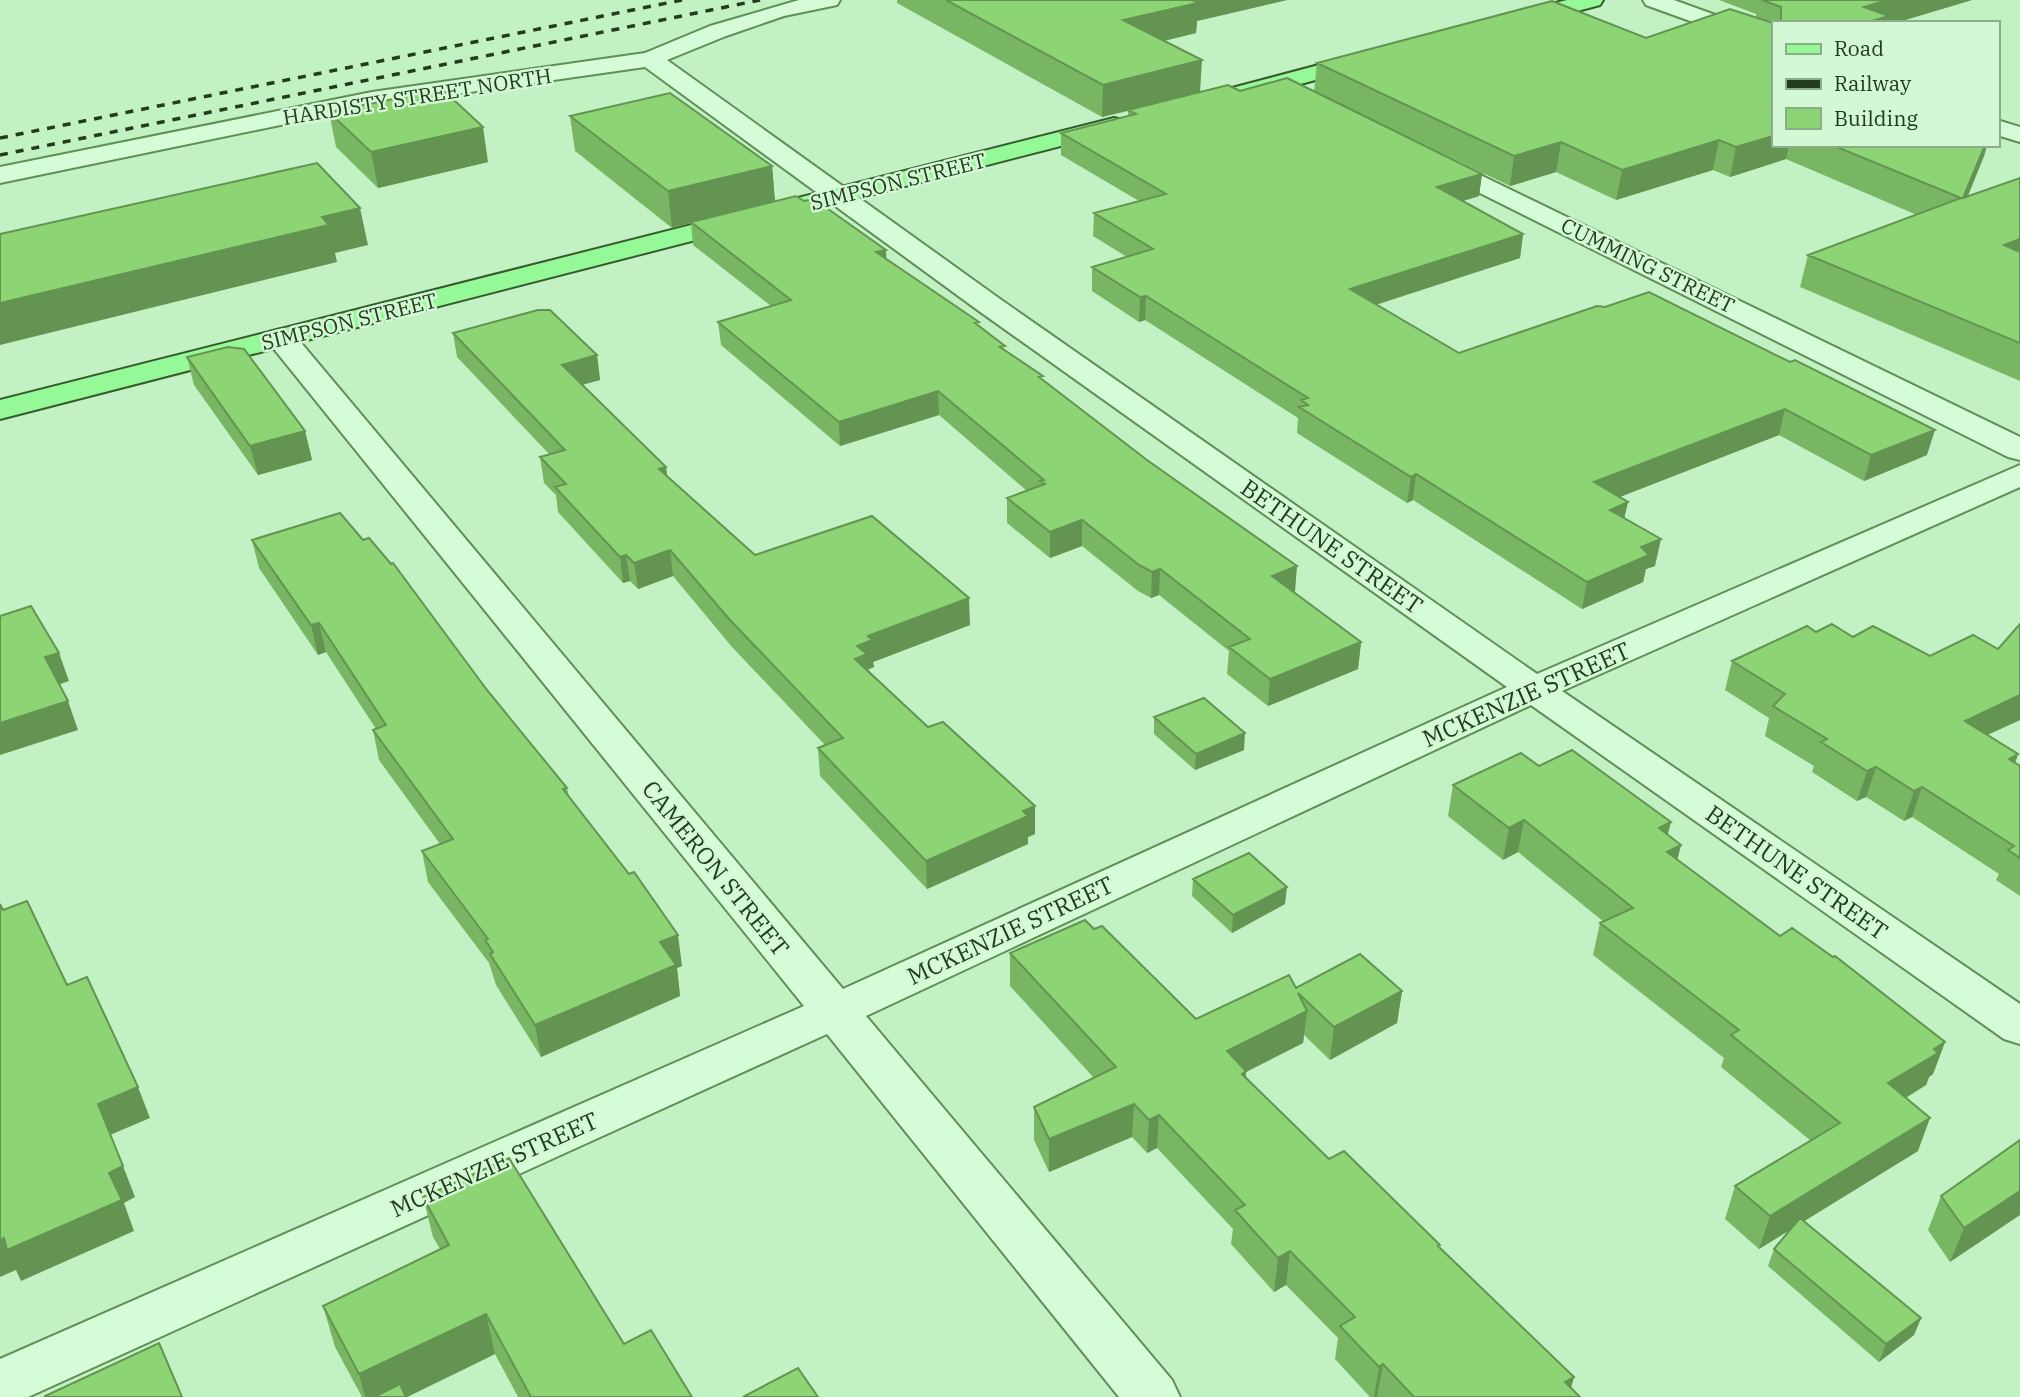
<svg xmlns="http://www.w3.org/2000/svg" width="2020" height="1397" viewBox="0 0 2020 1397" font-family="'IBM Plex Serif',serif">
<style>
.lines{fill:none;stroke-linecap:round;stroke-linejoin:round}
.minor-casing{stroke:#5f8e57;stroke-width:4}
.major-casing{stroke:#365b2c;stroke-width:4}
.minor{fill:#d6fcd7;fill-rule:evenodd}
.major{fill:#96f998;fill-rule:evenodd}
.rail{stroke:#233c1d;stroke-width:3.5;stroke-dasharray:8 8;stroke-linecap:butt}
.wall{fill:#79b664}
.shaded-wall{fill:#639451}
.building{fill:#8dd474;stroke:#639451;stroke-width:2}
.labels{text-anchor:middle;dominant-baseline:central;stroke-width:5;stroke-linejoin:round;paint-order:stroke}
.far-street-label{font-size:21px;fill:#233c1d;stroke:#d2f9d4}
.street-label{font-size:24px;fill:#233c1d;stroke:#d2f9d4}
</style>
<rect width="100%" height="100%" fill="#c2f2c3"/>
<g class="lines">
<!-- minor casing -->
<g class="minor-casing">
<path id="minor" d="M799 0H840L837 5 784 16 726 36 667 60 1000 299 1537 674 2020 465V487L1562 691 2020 1004V1044L2004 1039 1531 705 866 1016 1172 1380 1180 1397H1119L827 1034 28 1397H0V1359L804 1006 270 344 266 338 270 332 281 329 292 332 843 989 1507 687 979 311 645 67 372 106 0 183V167L372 92 645 53 710 26Z
M1643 0H1674L1773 36V51L1646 5Z
M1997 120 2020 127V142L1997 135Z
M1435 153 2020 437V460L2008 457 1426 166 1422 161 1426 156Z"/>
</g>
<!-- major casing -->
<g class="major-casing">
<path id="major" d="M1567 0H1603L1600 5 1517 27 1509 25 1506 20 1509 15Z
M1368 52 1376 54 1380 59 1376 64 1240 100 1232 98 1228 93 1232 88Z
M1114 118 1123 120 1126 125 1123 130 0 419V400Z"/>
</g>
<!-- minor -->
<use href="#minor" class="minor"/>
<!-- major -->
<use href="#major" class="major"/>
<!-- rail -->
<path class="rail" d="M0 138 682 0
M0 155 760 0"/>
</g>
<!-- wall -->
<path class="wall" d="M897 0H1287L1197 21 1196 33 1164 41 1200 92 1240 91 1482 174 1479 196 1463 201 1523 234 1520 258 1376 304 1459 353 1597 306 1927 455 1864 481 1779 435 1619 497 1628 502 1624 518 1655 566 1646 569 1643 582 1582 609 1413 500 1407 503 1297 433 1298 418 1145 320 1139 322 1092 291V267L1127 257 1093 236 1094 213 1139 201 1061 155V133L1128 116V111L1102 117 897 3Z
M1719 0H1972L1895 23H1773V145H1987L1984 156 1968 196 2020 178V381L1800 287 1808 255 1917 215 1786 159 1730 177 1713 170 1616 200 1556 172 1510 186 1314 92 1317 63 1646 38 1756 17V14Z
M329 112 488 162 378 188 336 147Z
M570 116 772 166 775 201 887 259 979 326 1005 350 1043 381 1294 592 1361 642 1358 669 1268 706 1227 674 1229 651 1159 595 1151 598 1138 591 1082 546 1050 558 1007 523V498L1027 491 939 415 840 446 721 345 718 322 771 306 693 245 691 223 672 228 575 151Z
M453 333 597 355 600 380 582 385 666 467 667 476 755 555 970 625 873 662 874 667 868 670 928 727 1035 806V834L1028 837V844L927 889 820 776 818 748 825 745 732 647 673 576 638 589 630 581 623 583 558 512 556 495 544 483 540 457 550 455 457 357Z
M187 357 305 431 312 460 258 475 194 385Z
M252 540 487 690 567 788 569 797 682 966 677 968 680 996 541 1057 496 985 489 963 428 882 422 851 440 844 379 760 373 730 376 729 326 652 318 655 259 568Z
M2020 624V720L1987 735 2018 754 2015 763 2020 766V896L1996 880 1999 874 1912 817 1904 821 1866 797 1857 801 1812 772 1814 766 1765 736 1769 718 1725 690 1732 661 1816 632 1853 637 1930 656 1998 649Z
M1154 717 1244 750 1195 770 1154 734Z
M1539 766 1668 835 1681 845 1677 860 1780 936 1945 1042 1933 1074 1929 1077 1926 1085 1906 1098 1918 1151 1804 1221 1921 1318 1914 1335 1879 1362 1768 1266 1774 1249 1790 1230 1759 1249 1725 1219 1735 1186 1811 1141 1721 1067 1724 1058 1593 955 1600 923 1604 922 1518 852 1503 860 1448 816 1453 785Z
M1193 879 1285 904 1232 933 1192 896Z
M1094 929 1196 1019 1296 988 1402 991 1397 1023 1330 1060 1304 1035 1303 1043 1246 1072V1078L1329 1159 1439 1248 1574 1377 1571 1388 1580 1397H1370L1335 1359 1338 1338 1286 1285 1274 1292 1231 1244 1233 1229 1157 1148 1147 1153 1132 1137 1049 1172 1034 1140V1107L1094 1078 1010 986V953Z
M2020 1140 1950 1262 1928 1230 1941 1196Z
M423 1197 624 1344 692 1397H518L495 1354 407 1397H362L335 1347 323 1306 440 1249 433 1237Z"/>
<!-- shaded-wall -->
<path class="shaded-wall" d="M1180 0H1287L1197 21 1196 33 1122 51 1123 20Z
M1887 0H1972L1895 23H1860L1864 7Z
M1202 60 1200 92 1102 117 1103 85Z
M483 127 488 162 378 188 371 152Z
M1773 136V145H1789L1786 159 1730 177 1736 147Z
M1719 140 1713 170 1616 200 1622 170Z
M1561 142 1556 172 1510 186 1514 156Z
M1985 145H1987L1984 156 1954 229 1963 198Z
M772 166 775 202 672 228 668 191Z
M1482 174 1479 196 1434 210 1437 187Z
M360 208 368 245 335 253 337 262 0 345V303L322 217Z
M1523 234 1520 258 1348 314 1350 289Z
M2020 239V267L2004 245Z
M886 250 887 272 876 252Z
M1146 296 1145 320 1139 322 1140 297Z
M597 355 600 380 565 389 562 365Z
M938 391 939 415 840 446 839 422Z
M1785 409 1779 435 1589 509 1594 482Z
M1935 430 1927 455 1864 481 1871 455Z
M305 431 312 460 258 475 250 446Z
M666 467 669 492 659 469Z
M1416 474 1413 500 1407 503 1411 477Z
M1628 502 1622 528 1610 510Z
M1082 520V546L1050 558V532Z
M1661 539 1655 566 1646 569 1643 582 1582 609 1587 582 1641 547Z
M670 550 673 576 638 589 634 563Z
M626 555 630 581 623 583 620 557Z
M1297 566 1295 592 1272 576Z
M1160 569 1159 595 1151 598 1152 572Z
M969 598 970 625 873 662 874 667 868 669V681L855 659 857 646 868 636Z
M319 623 326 652 318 655 311 625Z
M1361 642 1358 669 1268 706 1270 679Z
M59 653 69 681 55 686 45 657Z
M2020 695V720L1954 750 1965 721Z
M68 701 78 730 0 755V723Z
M1245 733 1244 750 1195 770 1196 754Z
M2018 754 2008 784 2009 759Z
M1876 767 1866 797 1857 801 1867 771Z
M1922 787 1912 817 1904 821 1914 791Z
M1035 806V834L1028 837V844L927 889 926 861Z
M1524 820 1518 852 1503 860 1509 828Z
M1671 822 1663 853 1659 828Z
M1681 845 1673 876 1667 852Z
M1287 887 1285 904 1232 933 1233 915Z
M678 935 682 966 677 968 680 996 541 1057 535 1025 660 942Z
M1402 991 1397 1023 1330 1060 1334 1027Z
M1307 1011 1303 1043 1246 1072 1243 1104 1227 1051Z
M1945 1042 1933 1074 1929 1077 1926 1085 1876 1115 1888 1083 1934 1049Z
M138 1087 150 1118 110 1135 98 1104Z
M1134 1104 1132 1137 1049 1172V1139Z
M1159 1115 1157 1148 1147 1153 1149 1120Z
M1930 1118 1918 1151 1759 1249 1770 1216Z
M123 1166 135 1197 124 1203 134 1231 21 1281 16 1270 0 1277V1240L109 1173Z
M2020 1191V1215L1950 1262 1964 1228Z
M1290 1251 1286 1285 1274 1292 1278 1258Z
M486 1314 495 1354 407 1397H365L359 1374Z
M1921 1318 1914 1335 1879 1362 1886 1344Z
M1383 1364 1377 1397H1374L1379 1367Z
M1574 1377 1568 1397 1565 1382Z"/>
<!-- building -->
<path class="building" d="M946 0H1192L1198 3 1123 20 1202 60 1103 85Z
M1762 0H1887L1864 7 1889 16 1865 23H1781V7Z
M1552 1 1646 38 1730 9 1773 23V136L1736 147 1719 140 1622 170 1561 142 1514 156 1317 63Z
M1287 78 1482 174 1437 187 1523 234 1350 289 1459 353 1597 306 1605 307 1649 292 1790 362 1795 360 1935 430 1871 455 1785 409 1594 482 1628 502 1610 510 1661 539 1641 547 1649 555 1587 582 1416 474 1411 477 1299 407 1308 405 1301 400 1308 398 1146 296 1140 297 1092 267 1153 249 1094 213 1166 194 1061 133 1136 114 1128 110 1228 85 1240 91Z
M442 89 483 127 371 152 329 112Z
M670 93 772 166 668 191 570 116Z
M1832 145H1985L1963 198 2020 178V239L2004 245 2020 252V343L1808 255 1961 198Z
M317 163 360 208 322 217 329 225 0 303V234Z
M796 196 804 201 814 199 886 250 876 252 979 322 975 323 1005 346 1000 347 1043 376 1039 377 1147 460 1297 566 1272 576 1361 642 1270 679 1229 647 1250 639 1160 569 1152 572 1139 565 1082 520 1050 532 1007 498 1045 484 1040 481 1044 480 938 391 839 422 718 322 791 300 691 222Z
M538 310H550L597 355 562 365 666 467 659 469 755 555 872 516 969 598 868 636 872 640 857 646 867 654 855 659 928 727 943 722 1035 806 1023 811 1028 816 926 861 818 748 843 738 730 620 670 550 634 563 626 555 620 557 555 487 566 484 540 457 565 450 453 333Z
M228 347 244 349 305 431 250 446 187 357Z
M340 513 363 540 369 538 391 564 393 563 487 690 567 788 563 789 629 874 634 872 678 935 660 942 676 965 535 1025 490 954 493 952 485 940 488 939 422 851 453 839 373 730 386 725 319 623 311 625 252 540Z
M31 606 59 653 45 657 68 701 0 723V616Z
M1832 624 1853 637 1873 626 1930 656 1973 635 1998 649 2020 624V695L1965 721 2018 754 2009 759 2020 766V858L2008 850 2014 846 1922 787 1914 791 1876 767 1867 771 1821 742 1827 739 1773 706 1785 694 1732 661 1807 626 1816 632Z
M1204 698 1245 733 1196 754 1154 717Z
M1572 750 1671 822 1659 828 1681 845 1667 852 1780 936 1792 928 1833 957 1835 956 1945 1042 1934 1049 1938 1053 1888 1083 1930 1118 1770 1216 1735 1186 1840 1123 1731 1035 1739 1030 1600 923 1633 908 1524 820 1509 828 1453 785 1521 753 1539 766Z
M1249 853 1287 887 1233 915 1193 879Z
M27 901 67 985 87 977 138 1087 98 1104 123 1166 109 1173 122 1200 7 1250 4 1238 0 1240V904L3 910Z
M1085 920 1094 929 1102 926 1196 1019 1289 975 1296 988 1360 954 1402 991 1334 1027 1298 993 1307 1011 1227 1051 1246 1071 1242 1074 1329 1159 1344 1151 1440 1245 1438 1246 1574 1377 1565 1382 1580 1397H1414L1383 1364 1379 1367 1340 1326 1355 1317 1290 1251 1278 1258 1235 1210 1245 1205 1159 1115 1149 1120 1134 1104 1049 1139 1034 1107 1116 1067 1010 953Z
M2020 1140V1191L1964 1228 1941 1196Z
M509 1158 624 1344 651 1330 692 1397H531L486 1314 359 1374 323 1306 449 1245 423 1197Z
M1800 1218 1921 1318 1886 1344 1774 1249Z
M159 1343 182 1397H46L45 1396Z
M798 1368 818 1397H743Z
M400 1384 406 1397H374Z"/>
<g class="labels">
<!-- far-street labels -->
<g class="far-street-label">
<text transform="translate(417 96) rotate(-9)">HARDISTY STREET NORTH</text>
<text transform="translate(898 181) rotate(-14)">SIMPSON STREET</text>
<text transform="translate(1648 265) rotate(26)">CUMMING STREET</text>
<text transform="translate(349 321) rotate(-14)">SIMPSON STREET</text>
</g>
<!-- street labels -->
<g class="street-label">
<text transform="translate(1332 546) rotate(35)">BETHUNE STREET</text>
<text transform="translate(1526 694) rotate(-24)">MCKENZIE STREET</text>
<text transform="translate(716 868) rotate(51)">CAMERON STREET</text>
<text transform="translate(1797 872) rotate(35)">BETHUNE STREET</text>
<text transform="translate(1010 930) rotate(-25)">MCKENZIE STREET</text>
<text transform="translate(494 1164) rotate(-24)">MCKENZIE STREET</text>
</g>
</g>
<!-- legend -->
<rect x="1772" y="21" width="228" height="126" fill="#d2f9d4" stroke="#8cad8b" stroke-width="2"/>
<rect x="1786" y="44" width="35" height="10" fill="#96f998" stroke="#8cad8b" stroke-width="2"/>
<text x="1834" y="56" font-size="21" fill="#233c1d">Road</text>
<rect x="1786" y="79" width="35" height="10" fill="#233c1d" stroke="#8cad8b" stroke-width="2"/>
<text x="1834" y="91" font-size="21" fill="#233c1d">Railway</text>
<rect x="1786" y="108" width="35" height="21" fill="#8dd474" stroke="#8cad8b" stroke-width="2"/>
<text x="1834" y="126" font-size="21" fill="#233c1d">Building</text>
</svg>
